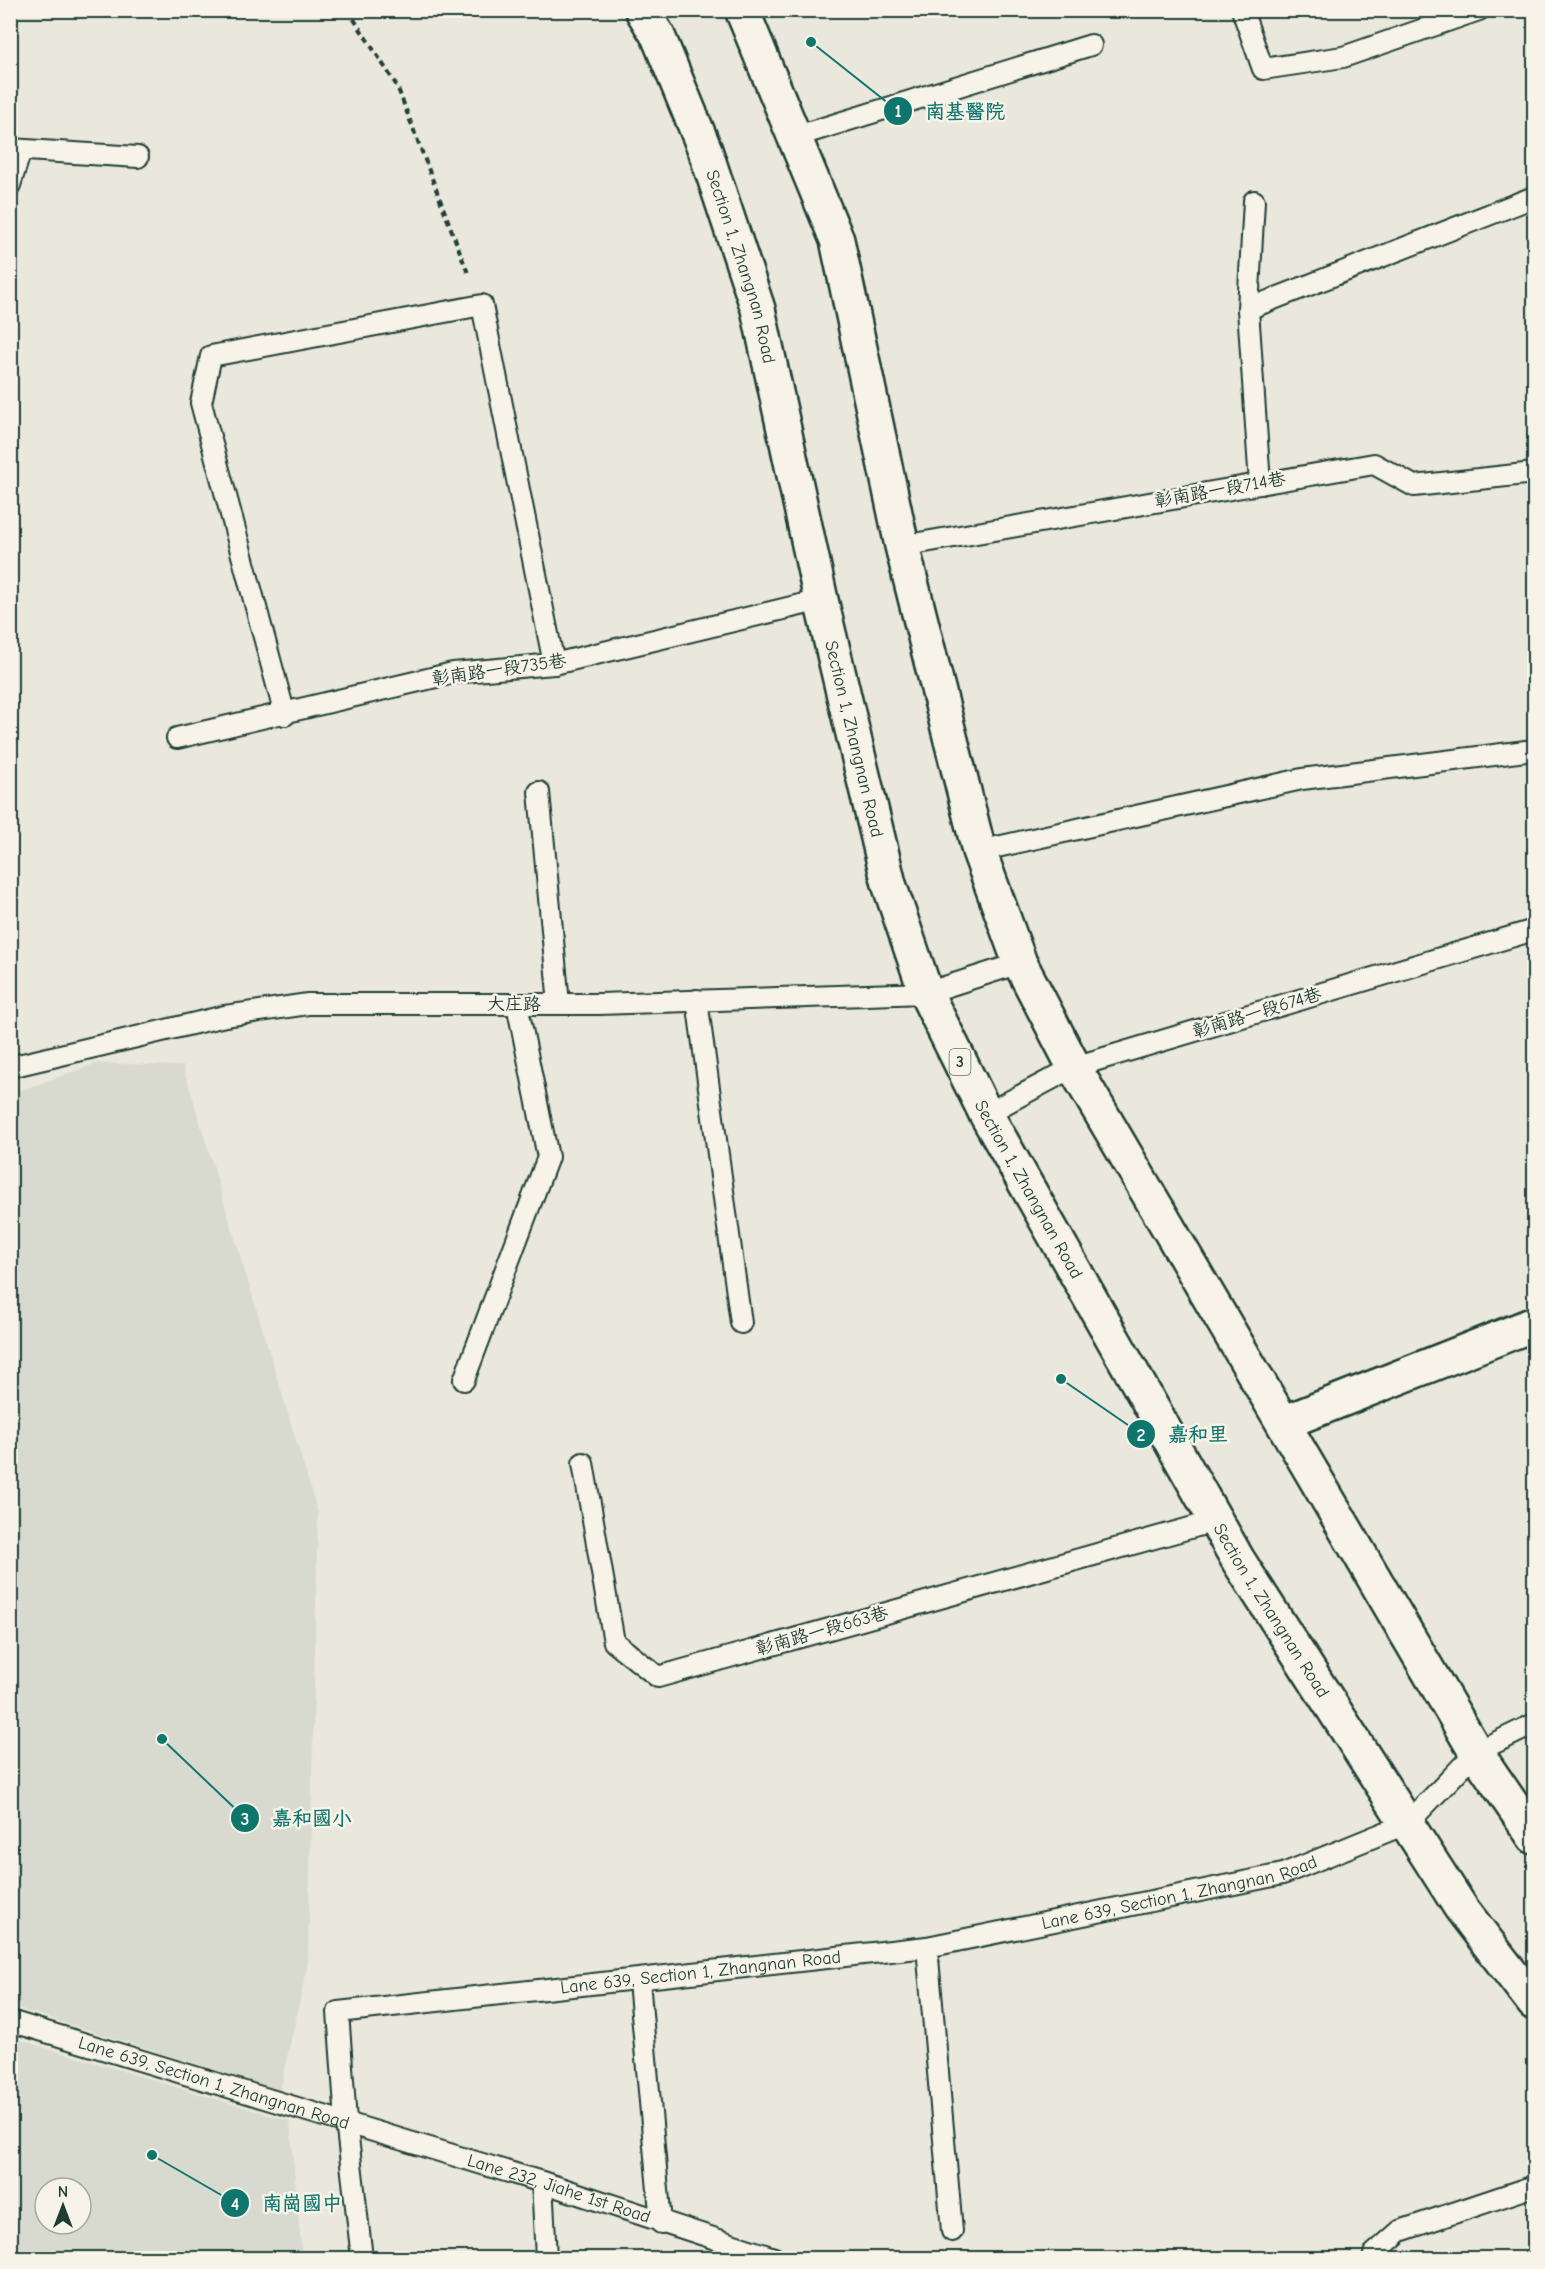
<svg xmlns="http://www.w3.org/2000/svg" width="1545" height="2269" viewBox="0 0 1545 2269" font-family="'Comic Neue','LXGW WenKai TC',sans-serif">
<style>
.built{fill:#d9dacf;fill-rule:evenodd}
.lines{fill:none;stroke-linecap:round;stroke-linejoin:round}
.lane-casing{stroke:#1f3d34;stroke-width:24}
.street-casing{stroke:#1f3d34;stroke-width:38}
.primary-casing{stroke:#1f3d34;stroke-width:38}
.path{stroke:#1f3d34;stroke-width:4;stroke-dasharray:6 4.5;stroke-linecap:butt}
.lane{stroke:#f7f3e8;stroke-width:20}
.street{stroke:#f7f3e8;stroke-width:33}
.primary{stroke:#f7f3e8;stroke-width:33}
.labels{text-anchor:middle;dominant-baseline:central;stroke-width:5;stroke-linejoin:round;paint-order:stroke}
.shield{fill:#f7f3e8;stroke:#60746a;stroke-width:1.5}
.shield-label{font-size:16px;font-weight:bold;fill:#1f3d34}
.street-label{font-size:18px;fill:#1f3d34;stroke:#f7f3e8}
.leader{fill:none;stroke:#0f766e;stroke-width:2}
.callout-dot{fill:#0f766e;stroke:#f7f3e8;stroke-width:2}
.mark-label{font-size:18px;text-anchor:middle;font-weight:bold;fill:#fff}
.callout-label{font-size:20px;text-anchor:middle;font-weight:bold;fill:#0f766e;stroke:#f7f3e8;stroke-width:5;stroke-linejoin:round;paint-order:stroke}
</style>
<rect width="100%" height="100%" fill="#eae8dd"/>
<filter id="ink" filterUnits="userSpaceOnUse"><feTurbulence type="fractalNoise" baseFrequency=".0167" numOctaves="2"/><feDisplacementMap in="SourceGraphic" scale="12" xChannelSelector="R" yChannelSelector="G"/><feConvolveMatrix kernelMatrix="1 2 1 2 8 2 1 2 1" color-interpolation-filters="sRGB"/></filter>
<g filter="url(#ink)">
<!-- built -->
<path class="built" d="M97 1063 183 1066 318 1513 308 1964 280 2090 11 2006V1094Z
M10 2037 290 2121 302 2258H11ZM45 2188H81V2224H45Z"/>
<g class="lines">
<!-- lane casing -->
<g class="lane-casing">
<g id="lane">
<path d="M1242 10 1263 69 1343 57 1479 10"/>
<path d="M794 137 1091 45"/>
<path d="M10 149 138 157"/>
<path d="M10 185 21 150"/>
<path d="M1254 201 1248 309 1260 484"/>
<path d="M1248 309 1534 197"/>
<path d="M902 546 1374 464 1414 486 1534 473"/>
<path d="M285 715 201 403 211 356 482 305 554 664"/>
<path d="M177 738 453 673 554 664 821 600"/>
<path d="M539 792 559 1004"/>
<path d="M979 851 1302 779 1534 750"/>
<path d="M697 1000 741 1323"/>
<path d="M10 1067 225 1016 308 1004H599L926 993 1020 963"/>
<path d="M986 1114 1074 1067 1534 930"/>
<path d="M464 1380 548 1157 517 1004"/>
<path d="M583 1463 614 1642 658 1677 1215 1521"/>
<path d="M927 1947 952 2231"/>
<path d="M639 1981 661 2223"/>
<path id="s1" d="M10 2021 542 2182 774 2258"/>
<path d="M542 2182 546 2258"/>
<path d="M1374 2254 1400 2231 1534 2186"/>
<path id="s2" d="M362 2258 346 2121 338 2012 927 1947 1283 1874 1408 1823 1476 1752 1534 1724"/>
</g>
</g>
<!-- street casing -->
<g class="street-casing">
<path id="street" d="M1283 1423 1534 1324"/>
</g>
<!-- primary casing -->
<g class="primary-casing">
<g id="primary">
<path id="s3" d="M642 10 658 36 705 150 758 309 821 600 889 884 926 993 986 1114 1238 1560 1461 1908 1534 2003"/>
<path d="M742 10 837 240 902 546 979 851 1020 963 1074 1067 1476 1752 1534 1837"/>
</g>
</g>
<!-- path -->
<path class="path" d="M348 10 397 86 469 276"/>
<!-- lane -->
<use href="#lane" class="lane"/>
<!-- street -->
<use href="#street" class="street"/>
<!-- primary -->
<use href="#primary" class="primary"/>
</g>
</g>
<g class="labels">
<!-- shield labels -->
<rect class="shield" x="949.5" y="1049" width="21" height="26" rx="4.5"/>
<g class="shield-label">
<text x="960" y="1062">3</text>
</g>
<!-- street labels -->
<g class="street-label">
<text stroke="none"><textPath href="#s3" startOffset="276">Section 1, Zhangnan Road</textPath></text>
<text transform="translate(1220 490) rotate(-10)">彰南路一段714巷</text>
<text transform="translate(499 670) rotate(-8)">彰南路一段735巷</text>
<text stroke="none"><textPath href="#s3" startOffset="762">Section 1, Zhangnan Road</textPath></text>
<text x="514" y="1004">大庄路</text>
<text transform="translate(1257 1013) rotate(-17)">彰南路一段674巷</text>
<text stroke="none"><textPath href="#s3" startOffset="1248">Section 1, Zhangnan Road</textPath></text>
<text stroke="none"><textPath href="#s3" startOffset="1734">Section 1, Zhangnan Road</textPath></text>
<text transform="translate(822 1631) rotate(-16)">彰南路一段663巷</text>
<text stroke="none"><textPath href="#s2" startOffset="1098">Lane 639, Section 1, Zhangnan Road</textPath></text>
<text stroke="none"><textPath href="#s2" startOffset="612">Lane 639, Section 1, Zhangnan Road</textPath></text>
<text stroke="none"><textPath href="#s1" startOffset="213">Lane 639, Section 1, Zhangnan Road</textPath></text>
<text stroke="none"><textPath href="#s1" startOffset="574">Lane 232, Jiahe 1st Road</textPath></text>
</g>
</g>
<!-- callouts -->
<path class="leader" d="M811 42L898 111M1061 1379L1141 1434M162 1739L245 1818M152 2155L235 2203"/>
<g class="callout-dot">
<circle cx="811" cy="42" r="6"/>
<circle cx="1061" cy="1379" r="6"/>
<circle cx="162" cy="1739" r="6"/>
<circle cx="152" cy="2155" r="6"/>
<circle cx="898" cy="111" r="15"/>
<circle cx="1141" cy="1434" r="15"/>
<circle cx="245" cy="1818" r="15"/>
<circle cx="235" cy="2203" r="15"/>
</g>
<g class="mark-label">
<text x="898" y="117">1</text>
<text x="1141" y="1441">2</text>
<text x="245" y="1825">3</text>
<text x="235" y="2210">4</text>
</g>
<g class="callout-label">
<text x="965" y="118">南基醫院</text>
<text x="1198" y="1441">嘉和里</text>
<text x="312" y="1825">嘉和國小</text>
<text x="302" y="2210">南崗國中</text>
</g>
<!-- margin -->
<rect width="1545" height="2269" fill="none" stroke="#f7f3e8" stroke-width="36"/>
<rect x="18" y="18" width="1509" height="2233" fill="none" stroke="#1f3d34" stroke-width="2" filter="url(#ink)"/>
<!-- north arrow -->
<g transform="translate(63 2206)"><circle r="28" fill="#f7f3e8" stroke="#a1aaa0" stroke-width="1.5"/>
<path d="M0-4.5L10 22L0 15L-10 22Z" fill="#1f3d34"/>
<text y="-9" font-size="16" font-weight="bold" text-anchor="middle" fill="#1f3d34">N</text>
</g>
</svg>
